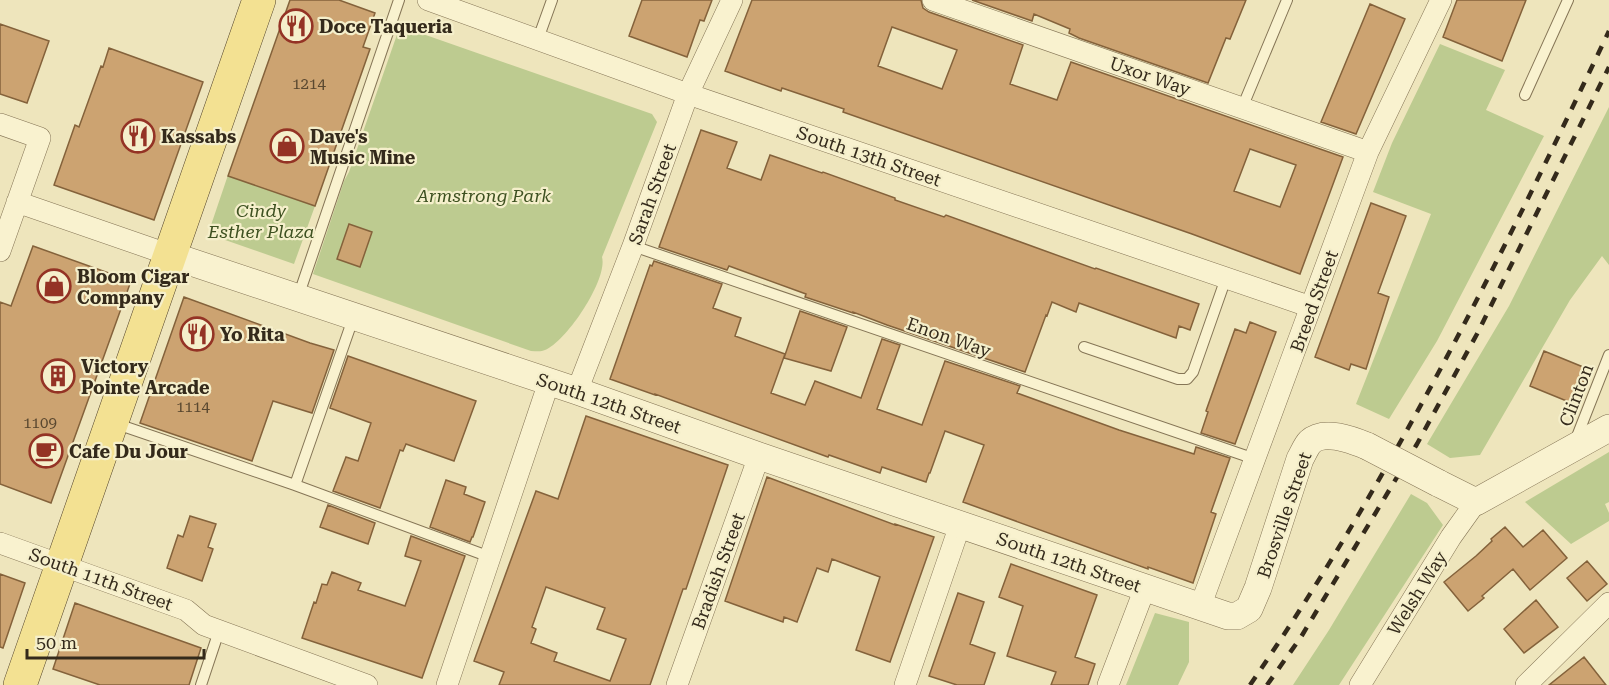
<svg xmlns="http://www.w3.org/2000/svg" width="1609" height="685" viewBox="0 0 1609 685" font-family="'Roboto Serif',serif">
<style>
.green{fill:#bdcb90}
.building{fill:#cca371;stroke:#84623b;stroke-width:1.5;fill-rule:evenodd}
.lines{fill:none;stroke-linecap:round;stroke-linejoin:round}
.service-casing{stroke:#857556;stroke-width:12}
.minor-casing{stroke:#857556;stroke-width:22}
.tertiary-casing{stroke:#857556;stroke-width:28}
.primary-casing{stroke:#52422a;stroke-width:34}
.service{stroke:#f9f2cf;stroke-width:10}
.minor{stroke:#f9f2cf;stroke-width:21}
.tertiary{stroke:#f9f2cf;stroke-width:27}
.primary{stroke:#f3e192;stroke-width:33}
.rail{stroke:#342a1b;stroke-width:4.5;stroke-dasharray:10 10;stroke-linecap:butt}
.tertiary-bridge-casing{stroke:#857556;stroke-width:28;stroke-linecap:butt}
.tertiary-bridge{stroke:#f9f2cf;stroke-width:27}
.labels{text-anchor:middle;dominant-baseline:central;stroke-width:4.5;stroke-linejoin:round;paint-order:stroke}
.number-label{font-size:15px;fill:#5a4830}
.poi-label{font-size:18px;font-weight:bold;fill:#342a1b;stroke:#f5efcb;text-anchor:start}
.street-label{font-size:18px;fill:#342a1b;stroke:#f5efcb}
.park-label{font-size:18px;font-style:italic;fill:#3e5121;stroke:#f5efcb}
</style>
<rect width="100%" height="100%" fill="#eee5bc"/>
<!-- green -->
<path class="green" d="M400 26 652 114 657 122 602 257C608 279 567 341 545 350 541 352 536 351 531 351L313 274 344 181 349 172Z
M1440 44 1505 70 1486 110 1544 136 1437 341 1389 419 1356 404 1431 214 1373 192 1392 143Z
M1609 107V265L1602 256 1570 300 1480 455 1450 458 1427 444 1509 306Z
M228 175 315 206 294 264 208 234Z
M1609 452V502L1605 504 1609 513V521L1571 544 1525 502Z
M1411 494 1427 503 1443 525 1339 685H1293L1329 630Z
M1155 613 1189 622V662L1178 685H1126Z"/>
<!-- building -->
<path class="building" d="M290 0H339L375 13 363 47 370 49 315 206 228 176Z
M642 0H712L704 21 700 20 687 57 629 36Z
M752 0H921L923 8 929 12 1023 45 1010 84 1057 100 1071 62 1343 157 1300 274 1192 234 843 112 844 109 782 88 781 91 725 71ZM892 27 957 50 942 89 878 66ZM1250 149 1296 165 1280 207 1234 191Z
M972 0H1246L1230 39 1226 38 1208 83 1079 38 1069 33 1070 29 1034 14 1032 21Z
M1457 0H1526L1502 61 1443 37Z
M1370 4 1405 19 1356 134 1321 122Z
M0 24 49 41 27 103 0 94Z
M109 48 203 82 154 220 54 185 75 125 79 127 101 66 103 67Z
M701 130 737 142 727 168 761 180 770 155 822 173 823 172 895 198V200L944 217 946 215 1095 269 1096 268 1199 304 1190 330 1179 326 1176 338 1079 303 1076 312 1052 302 1047 316 1046 315 1025 372 887 325 853 312V313L805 297 806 294 729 266 727 270 659 247Z
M1371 203 1406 216 1378 293 1389 297 1366 369 1351 364 1349 370 1315 357Z
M349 224 372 232 360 267 337 259Z
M33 246 131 281 51 503 0 484V302L11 306Z
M654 261 722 284 713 308 741 318 735 336 785 354 771 393 805 405 815 381 861 398 882 339 900 345 877 409 922 425 945 361 1020 386 1017 393 1119 430 1194 454 1196 447 1230 458 1211 512 1216 514 1193 583 1148 567V569L963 502 984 445 945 431 930 473H929L926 482 882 467 880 473 829 455 828 457 655 394V395L610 379 650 265 652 266Z
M184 297 310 343 334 350 312 413 273 401 252 461 140 423Z
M800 311 847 327 831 371 784 358Z
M1250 322 1276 332 1235 444 1201 433 1208 412 1206 411 1235 329 1246 333Z
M1544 351 1588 369 1574 404 1530 386Z
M348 356 476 401 454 461 406 444 403 451 400 450 380 508 333 491 346 457 358 461 371 423 330 408Z
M586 416 728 465 686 589H683L650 685H499L504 672 474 661 536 491 558 499ZM546 587 605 608 597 629 626 639 610 681 554 661 557 653 531 643 536 629 532 627Z
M767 477 895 525V524L934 537 890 662 856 650 880 577 832 559 828 572 817 568 797 622 784 617 783 622 725 601Z
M446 480 466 487 464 494 485 502 473 537H472L470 542 430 527Z
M328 505 375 523 368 544 320 527Z
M190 516 216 524 208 547 213 549 202 581 167 568 178 535 183 537Z
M1505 527 1523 547 1543 530 1567 558 1530 590 1513 569 1482 596 1484 598 1468 611 1444 582 1476 556 1492 541 1491 539Z
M411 536 465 556 422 678 302 638 314 602 316 603 322 584 327 585 332 572 361 583 358 590 405 606 421 561 405 556Z
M1587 561 1607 584 1587 601 1567 578Z
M1011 564 1097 595 1075 657 1095 664 1088 685H1051L1056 672 1007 656 1023 606 999 597Z
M0 574 25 583 3 648 0 647Z
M958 593 984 602 970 644 995 653 984 685H957L929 676Z
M1536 600 1558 627 1524 653 1504 629Z
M75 603 201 648 189 685H100L53 669Z
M1584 657 1606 685H1549Z"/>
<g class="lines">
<!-- service casing -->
<g class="service-casing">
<path id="service" d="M538 39 552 0
M1525 95 1568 0
M1242 108 1287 0
M633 246 1255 459
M298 297 399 0
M1084 347 1178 379H1187L1193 372 1226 278
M114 423 295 485 490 557
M1576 439 1609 355
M295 485 354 316
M201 685 219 631"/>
</g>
<!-- minor casing -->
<g class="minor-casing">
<path id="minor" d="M428 0 688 94 1311 307
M933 0 1368 152
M0 124 40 138 0 251
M17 202 170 255
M577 391 633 246 688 94 732 0
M0 543 186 610 204 625 367 685
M1200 607 1368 152 1441 0
M447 685 549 382
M677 685 759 456
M905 685 960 525
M1108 685 1145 588
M1360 685 1451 537 1476 502
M1526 685 1609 603"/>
</g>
<!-- tertiary casing -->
<g class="tertiary-casing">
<path id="tertiary" d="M170 255 577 391 759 456 1228 616H1237L1249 609 1258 588 1300 459C1303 454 1306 446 1310 442 1324 429 1352 440 1367 446
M1438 483 1476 502 1609 428"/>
</g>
<!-- primary casing -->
<g class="primary-casing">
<path id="primary" d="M20 685 259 0"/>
</g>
<!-- service -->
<use href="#service" class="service"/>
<!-- minor -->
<use href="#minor" class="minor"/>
<!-- tertiary -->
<use href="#tertiary" class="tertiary"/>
<!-- primary -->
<use href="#primary" class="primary"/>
<!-- rail -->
<path class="rail" d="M1250 685C1391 480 1502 256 1609 31
M1267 685 1301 637 1417 444 1477 334 1609 67"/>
<!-- tertiary-bridge casing -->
<g class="tertiary-bridge-casing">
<path id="tertiary-bridge" d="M1367 446 1438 483"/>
</g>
<!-- tertiary-bridge -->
<use href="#tertiary-bridge" class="tertiary-bridge"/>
</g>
<!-- icons -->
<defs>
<g id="restaurant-ring" transform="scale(1.725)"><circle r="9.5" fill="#f5efcb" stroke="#943325" stroke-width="1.5"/><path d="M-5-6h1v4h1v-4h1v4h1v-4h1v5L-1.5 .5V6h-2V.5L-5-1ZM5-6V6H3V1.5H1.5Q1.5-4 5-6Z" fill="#943325"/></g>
<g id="shop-ring" transform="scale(1.725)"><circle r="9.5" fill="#f5efcb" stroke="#943325" stroke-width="1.5"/><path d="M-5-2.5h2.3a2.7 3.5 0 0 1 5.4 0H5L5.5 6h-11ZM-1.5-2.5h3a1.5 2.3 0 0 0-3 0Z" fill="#943325"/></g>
<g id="building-ring" transform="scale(1.725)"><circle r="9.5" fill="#f5efcb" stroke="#943325" stroke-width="1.5"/><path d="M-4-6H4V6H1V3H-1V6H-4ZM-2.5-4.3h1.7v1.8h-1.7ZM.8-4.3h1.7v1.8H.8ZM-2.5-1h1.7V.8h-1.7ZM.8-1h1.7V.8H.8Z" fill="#943325"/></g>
<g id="cafe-ring" transform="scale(1.725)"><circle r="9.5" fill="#f5efcb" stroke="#943325" stroke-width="1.5"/><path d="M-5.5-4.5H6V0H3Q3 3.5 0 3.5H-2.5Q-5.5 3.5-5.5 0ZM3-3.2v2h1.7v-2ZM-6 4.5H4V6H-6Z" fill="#943325"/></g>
</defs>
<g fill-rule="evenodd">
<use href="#restaurant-ring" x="296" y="26"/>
<use href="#restaurant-ring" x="138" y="136"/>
<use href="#shop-ring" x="287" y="146"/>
<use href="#shop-ring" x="54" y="286"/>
<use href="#restaurant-ring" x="197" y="334"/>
<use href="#building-ring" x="58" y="376"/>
<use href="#cafe-ring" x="46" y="451"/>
</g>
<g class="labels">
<!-- number labels -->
<g class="number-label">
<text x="309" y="84">1214</text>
<text x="193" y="407">1114</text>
<text x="40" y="423">1109</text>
</g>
<!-- poi labels -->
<g class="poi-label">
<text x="319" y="26">Doce Taqueria</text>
<text x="161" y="136">Kassabs</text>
<text x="310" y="136">Dave's<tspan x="310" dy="21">Music Mine</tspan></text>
<text x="77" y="276">Bloom Cigar<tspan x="77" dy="21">Company</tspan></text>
<text x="220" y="334">Yo Rita</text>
<text x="81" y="366">Victory<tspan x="81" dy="21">Pointe Arcade</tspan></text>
<text x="69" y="451">Cafe Du Jour</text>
</g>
<!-- street labels -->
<g class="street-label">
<text transform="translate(1150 76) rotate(19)">Uxor Way</text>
<text transform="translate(869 156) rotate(19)">South 13th Street</text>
<text transform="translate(652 194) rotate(-70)">Sarah Street</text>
<text transform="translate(1314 301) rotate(-70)">Breed Street</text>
<text transform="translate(949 337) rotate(19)">Enon Way</text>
<text transform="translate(1576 395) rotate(-69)">Clinton</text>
<text transform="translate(609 403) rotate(19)">South 12th Street</text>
<text transform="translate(1284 515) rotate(-71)">Brosville Street</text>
<text transform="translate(1069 562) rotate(19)">South 12th Street</text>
<text transform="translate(718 571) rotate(-70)">Bradish Street</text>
<text transform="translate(101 579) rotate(20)">South 11th Street</text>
<text transform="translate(1417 593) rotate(-58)">Welsh Way</text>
</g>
<!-- park labels -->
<g class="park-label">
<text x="484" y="195">Armstrong Park</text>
<text x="261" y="210">Cindy<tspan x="261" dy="21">Esther Plaza</tspan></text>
</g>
</g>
<!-- scale -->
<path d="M27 649v9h177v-9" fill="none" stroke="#342a1b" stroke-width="3"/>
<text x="36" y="649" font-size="18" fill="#342a1b" stroke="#f5efcb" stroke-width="4.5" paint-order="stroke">50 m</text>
</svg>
